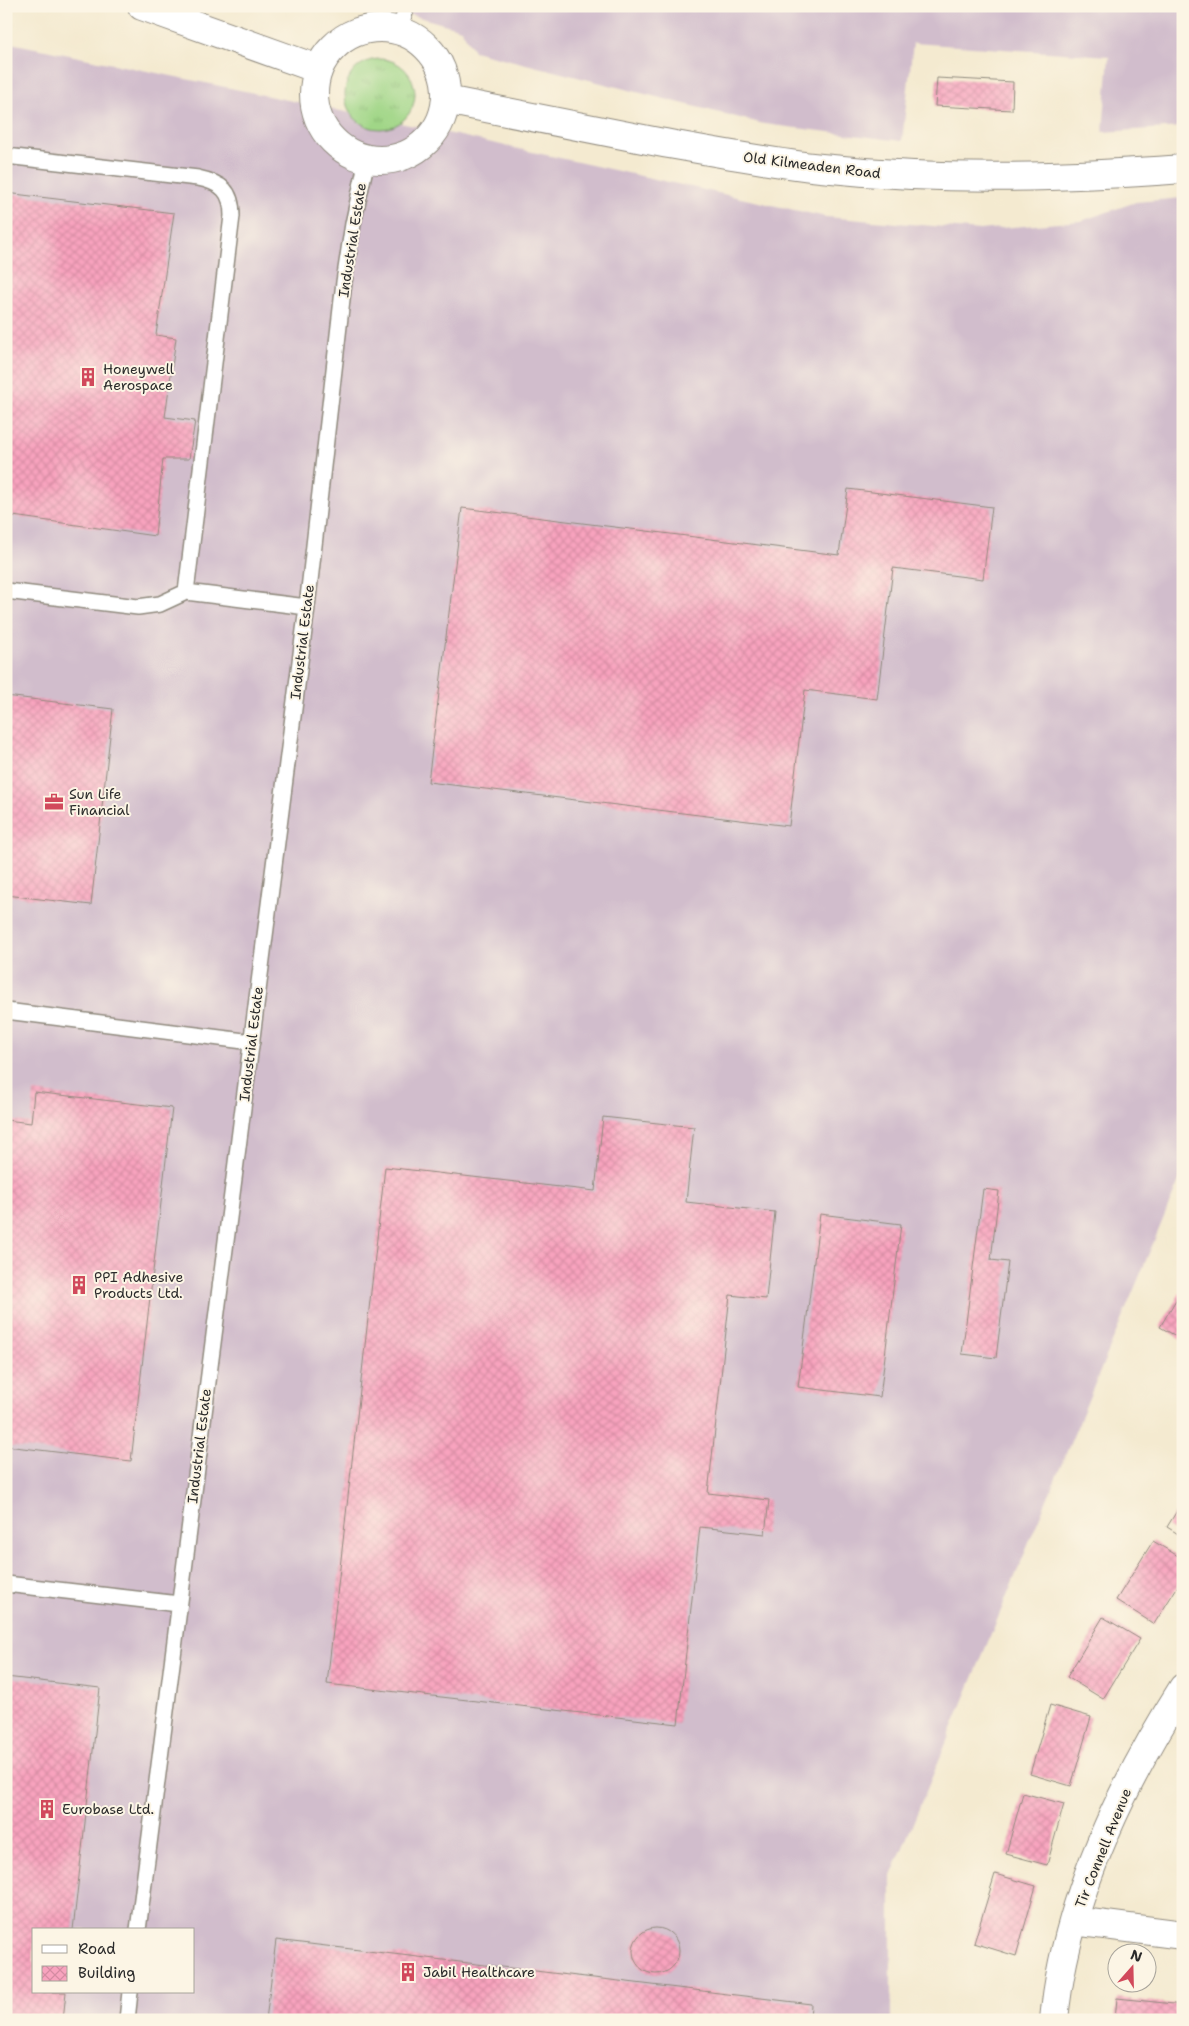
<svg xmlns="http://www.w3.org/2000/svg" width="1189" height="2026" viewBox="0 0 1189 2026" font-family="'Shantell Sans',sans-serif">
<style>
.industrial{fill:#d1bdcc;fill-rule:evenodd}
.grass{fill:url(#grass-tufts);stroke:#668059}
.building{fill:url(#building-cross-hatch)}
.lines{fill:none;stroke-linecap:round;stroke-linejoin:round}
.service-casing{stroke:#908a7e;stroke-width:18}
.minor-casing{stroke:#908a7e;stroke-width:30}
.tertiary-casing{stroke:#908a7e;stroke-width:30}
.service{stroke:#fff;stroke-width:15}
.minor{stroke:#fff;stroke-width:28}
.tertiary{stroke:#fff;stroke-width:28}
.labels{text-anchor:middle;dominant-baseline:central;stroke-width:4;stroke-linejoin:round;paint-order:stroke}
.street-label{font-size:14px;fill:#2b2b2b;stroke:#fcf5e5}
.poi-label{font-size:14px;fill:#2b2b2b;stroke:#fcf5e5;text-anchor:start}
</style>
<defs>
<pattern id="grass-tufts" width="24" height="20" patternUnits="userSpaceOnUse" patternTransform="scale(1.25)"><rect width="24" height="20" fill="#a0d687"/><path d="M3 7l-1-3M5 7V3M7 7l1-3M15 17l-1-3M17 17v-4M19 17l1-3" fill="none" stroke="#8ab875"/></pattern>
<pattern id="building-cross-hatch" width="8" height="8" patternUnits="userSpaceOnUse" patternTransform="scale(1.25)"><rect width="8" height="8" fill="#f8a3be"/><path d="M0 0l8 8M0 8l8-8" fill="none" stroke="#d58ca3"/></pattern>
</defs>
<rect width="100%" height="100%" fill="#fcf5e5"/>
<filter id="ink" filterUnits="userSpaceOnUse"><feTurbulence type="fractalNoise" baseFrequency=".02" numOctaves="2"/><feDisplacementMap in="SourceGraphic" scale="10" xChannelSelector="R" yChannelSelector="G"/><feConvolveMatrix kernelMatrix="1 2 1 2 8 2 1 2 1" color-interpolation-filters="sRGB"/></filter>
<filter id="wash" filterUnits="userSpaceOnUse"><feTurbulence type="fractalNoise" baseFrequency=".0096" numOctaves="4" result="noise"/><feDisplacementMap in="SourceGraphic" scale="20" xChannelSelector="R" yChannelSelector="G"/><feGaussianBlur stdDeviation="1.12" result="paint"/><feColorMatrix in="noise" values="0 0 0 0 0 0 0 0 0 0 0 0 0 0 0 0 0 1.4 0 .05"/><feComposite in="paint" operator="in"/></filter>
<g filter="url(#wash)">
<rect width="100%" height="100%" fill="#f4ead0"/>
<!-- industrial -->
<path class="industrial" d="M380 6H1183V127L1103 132 1109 56 913 43 902 141 764 124 474 51 461 29Z
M6 42 429 129 826 217 980 230 1081 221 1136 202 1183 198V1171L891 1876V2020H6ZM34 1930H194V1992H34Z"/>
<!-- grass -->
<path class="grass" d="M345 94a35 35 0 1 1 70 0a35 35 0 1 1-70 0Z"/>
<g id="blocks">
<!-- building -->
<path class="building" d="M937 78 1013 82 1012 110 935 106Z
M6 193 174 213 156 335 176 338 165 417 195 421 189 459H163L155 536 6 515Z
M848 489 992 507 983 579 893 568 877 699 805 690 789 826 428 782 462 508 839 555Z
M6 696 113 709 91 905 6 895Z
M34 1092 172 1108 131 1461 6 1446V1120L31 1123Z
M603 1117 694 1127 686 1202 775 1212 766 1299 730 1295 708 1493 769 1500 765 1534 700 1527 678 1724 327 1684 385 1167 595 1191Z
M983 1189 999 1191 991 1260 1008 1262 996 1358 962 1354Z
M820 1214 901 1224 880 1397 798 1387Z
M1180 1293 1183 1295V1340L1160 1327Z
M1183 1501V1537L1167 1527Z
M1153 1541 1183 1559V1578L1154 1624 1116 1600Z
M1103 1617 1140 1639 1103 1699 1067 1677Z
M6 1677 100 1688 73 1930H34V1992H66L63 2020H6Z
M1050 1705 1091 1717 1071 1786 1030 1774Z
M1023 1793 1064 1804 1047 1865 1006 1854Z
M995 1874 1036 1886 1016 1956 974 1943Z
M633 1951a23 23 0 1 1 46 0a23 23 0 1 1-46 0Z
M276 1940 811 2004 810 2020H266Z
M1117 1998 1183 2005V2020H1115Z"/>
</g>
</g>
<g filter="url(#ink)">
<use href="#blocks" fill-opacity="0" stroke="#908a7e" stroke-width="1"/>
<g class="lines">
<!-- service casing -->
<g class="service-casing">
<path id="service" d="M399 31 407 6
M6 156 198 178C222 183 232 191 232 216L186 592
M6 591 138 607 160 604 186 592 307 607
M6 1011 252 1042
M6 1584 179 1604
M138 1930 307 607 344 282 353 224 367 159
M127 2020 130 1992"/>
</g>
<!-- minor casing -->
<g class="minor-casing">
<path id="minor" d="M1074 1921 1183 1935
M1054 2020C1065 1902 1121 1786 1183 1688"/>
</g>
<!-- tertiary casing -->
<g class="tertiary-casing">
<path id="tertiary" d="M142 6 318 69
M314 94a66 66 0 1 1 132 0a66 66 0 1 1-132 0Z
M446 100C515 114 584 128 653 141 709 151 765 162 821 168 942 181 1062 178 1183 169"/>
</g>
<!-- service -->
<use href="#service" class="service"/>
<!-- minor -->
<use href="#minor" class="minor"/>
<!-- tertiary -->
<use href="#tertiary" class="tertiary"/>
</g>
</g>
<!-- icons -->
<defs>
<g id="building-bare" transform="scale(1.5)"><path d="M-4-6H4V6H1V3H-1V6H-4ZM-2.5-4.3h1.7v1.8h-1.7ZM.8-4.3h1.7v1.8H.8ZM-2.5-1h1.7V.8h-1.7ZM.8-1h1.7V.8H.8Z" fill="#d1495b" stroke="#fcf5e5" stroke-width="2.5" paint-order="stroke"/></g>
<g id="office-bare" transform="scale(1.5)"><path d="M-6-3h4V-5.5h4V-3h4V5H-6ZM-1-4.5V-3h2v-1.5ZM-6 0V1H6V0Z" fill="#d1495b" stroke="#fcf5e5" stroke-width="2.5" paint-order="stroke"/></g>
</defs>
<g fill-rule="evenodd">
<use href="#building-bare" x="88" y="377"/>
<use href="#office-bare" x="54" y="802"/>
<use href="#building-bare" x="79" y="1285"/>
<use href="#building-bare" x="47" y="1809"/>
<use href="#building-bare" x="408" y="1972"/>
</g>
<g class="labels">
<!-- street labels -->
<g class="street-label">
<text transform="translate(812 165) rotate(7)">Old Kilmeaden Road</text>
<text transform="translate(352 240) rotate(-81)">Industrial Estate</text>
<text transform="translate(302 642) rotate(-83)">Industrial Estate</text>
<text transform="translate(251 1044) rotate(-83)">Industrial Estate</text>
<text transform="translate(199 1446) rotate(-83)">Industrial Estate</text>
<text transform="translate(1103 1848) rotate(-68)">Tir Connell Avenue</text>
</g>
<!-- poi labels -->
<g class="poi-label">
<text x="103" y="369">Honeywell<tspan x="103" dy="16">Aerospace</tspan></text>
<text x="69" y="794">Sun Life<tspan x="69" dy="16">Financial</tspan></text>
<text x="94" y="1277">PPI Adhesive<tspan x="94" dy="16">Products Ltd.</tspan></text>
<text x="62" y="1809">Eurobase Ltd.</text>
<text x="423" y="1972">Jabil Healthcare</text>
</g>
</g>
<!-- margin -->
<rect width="1189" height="2026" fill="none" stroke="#fcf5e5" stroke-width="25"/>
<!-- legend -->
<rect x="32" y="1928" width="162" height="65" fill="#fcf5e5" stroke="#a8a49b"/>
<rect x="42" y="1945" width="25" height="8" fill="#ffffff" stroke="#a8a49b"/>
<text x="78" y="1954" font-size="15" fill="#2b2b2b">Road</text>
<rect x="42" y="1966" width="25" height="15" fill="url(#building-cross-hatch)" stroke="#a8a49b"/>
<text x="78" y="1978" font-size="15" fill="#2b2b2b">Building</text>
<!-- north arrow -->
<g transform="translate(1132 1968) rotate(20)"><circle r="24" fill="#fcf5e5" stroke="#a8a49b"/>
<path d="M0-4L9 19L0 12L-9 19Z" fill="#d1495b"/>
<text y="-8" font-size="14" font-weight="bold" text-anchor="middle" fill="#2b2b2b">N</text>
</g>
</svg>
